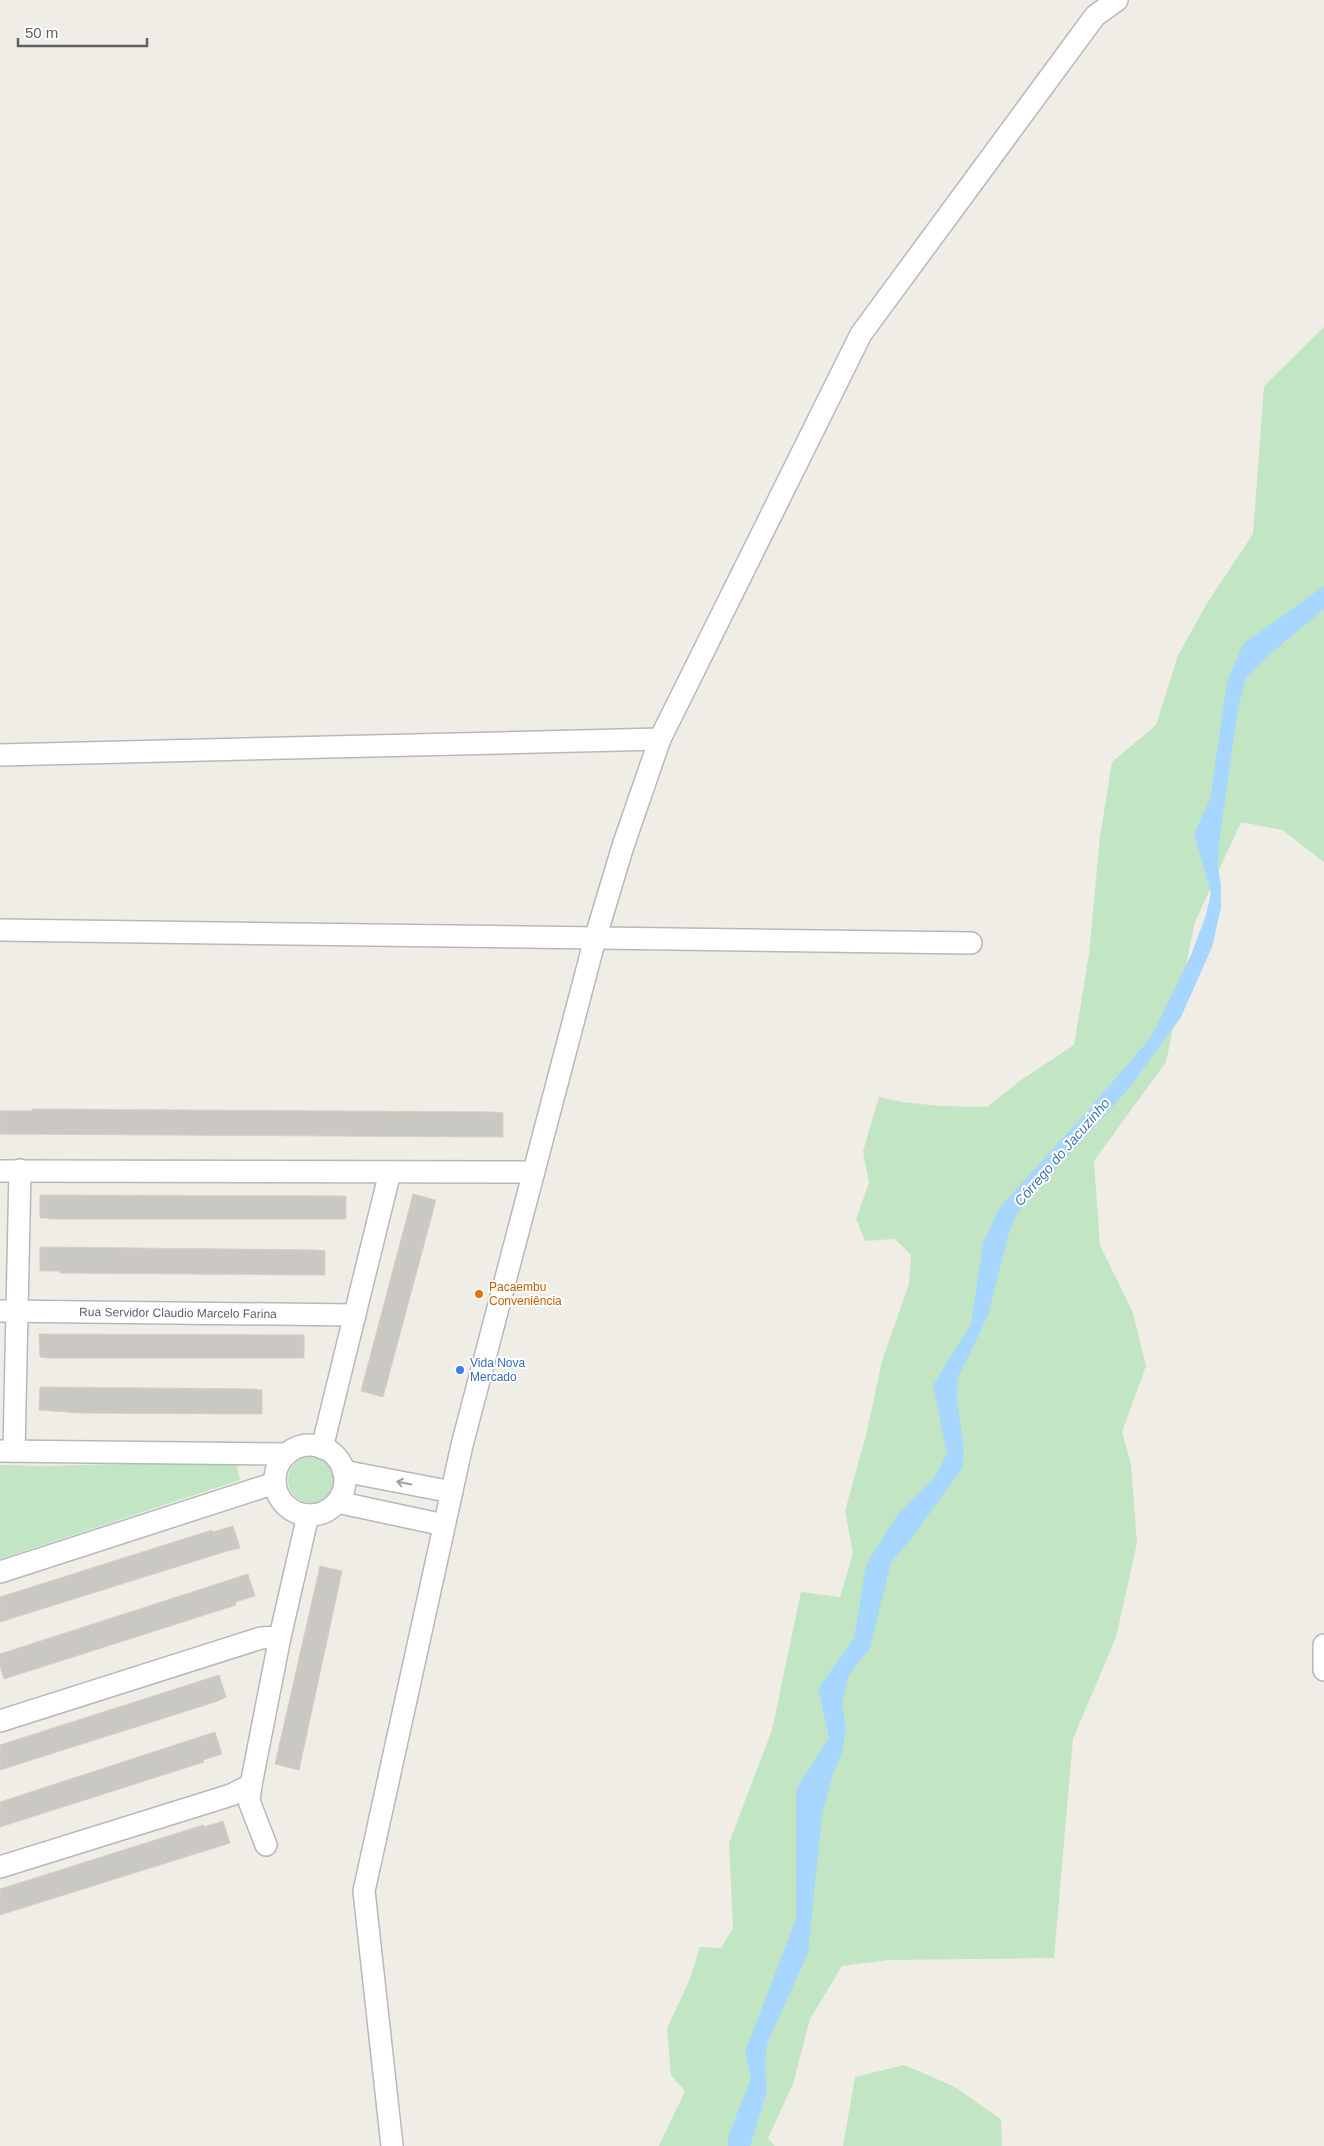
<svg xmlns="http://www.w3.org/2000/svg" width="1324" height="2146" viewBox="0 0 1324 2146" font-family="Arial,sans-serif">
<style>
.green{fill:#c2e6c3}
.water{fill:#a7d7fe}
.building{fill:#cac8c3;stroke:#d4cfc4}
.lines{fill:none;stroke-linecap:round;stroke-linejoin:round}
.minor-casing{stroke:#b6b8bc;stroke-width:24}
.minor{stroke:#fff;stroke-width:21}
.oneway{stroke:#9ea0a3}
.food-dot{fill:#e8710a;stroke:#fff;stroke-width:2}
.shop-dot{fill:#3f7fe0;stroke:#fff;stroke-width:2}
.labels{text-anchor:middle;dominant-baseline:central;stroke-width:4;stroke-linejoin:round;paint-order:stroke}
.food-label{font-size:12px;fill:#c56008;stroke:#fff;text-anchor:start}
.street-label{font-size:12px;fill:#5d6166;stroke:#fff}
.shop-label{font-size:12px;fill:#366cbe;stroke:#fff;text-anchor:start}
.water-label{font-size:14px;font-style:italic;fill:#4277b0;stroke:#fff}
</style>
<rect width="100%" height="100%" fill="#efede5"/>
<!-- green -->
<path class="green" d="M1324 327V862L1282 830 1241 822 1195 922 1166 1062 1094 1161 1100 1245 1133 1313 1146 1366 1122 1432 1131 1464 1137 1543 1116 1637 1073 1739 1054 1958 888 1960 842 1966 810 2019 793 2084 768 2138 775 2146H659L685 2091 671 2075 667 2028 690 1979 700 1947 721 1948 733 1928 729 1843 772 1730 801 1592 840 1597 853 1553 845 1511 866 1435 882 1361 909 1284 911 1255 895 1239 865 1241 856 1219 869 1183 863 1151 879 1097 902 1102 941 1106 987 1107 1021 1080 1074 1045 1089 954 1100 837 1112 762 1156 725 1178 655 1209 600 1253 534 1264 386Z
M288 1480a23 23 0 1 1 46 0a23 23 0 1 1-46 0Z
M236 1461 240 1480 0 1559V1465L46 1466Z
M904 2065 953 2086 1001 2119 1002 2146H843L855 2077Z"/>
<!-- water -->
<path class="water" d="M1324 586V609L1269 655 1246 678 1238 708 1219 843 1218 866 1221 887V908L1212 947 1181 1017 1130 1087 1017 1213 1009 1233 988 1315 958 1378 957 1399 964 1452 962 1468 912 1538 891 1562 870 1648 849 1675 842 1703 846 1729 843 1750 833 1774 822 1815 808 1953 767 2044 765 2065 767 2092 750 2146H728V2137L751 2078 745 2052 796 1919V1790L829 1737 818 1689 854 1638 866 1565 897 1515 934 1478 947 1454 933 1385 971 1324 983 1243 1000 1207 1090 1108 1151 1037 1191 955 1206 915 1211 893 1194 834 1210 799 1227 682 1243 644Z"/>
<!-- building -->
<path class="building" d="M32 1109 495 1112 503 1113V1137L0 1134V1111H32Z
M413 1194 436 1200 383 1397 361 1391Z
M40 1195 346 1196V1219H49V1218H40Z
M40 1247 316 1250 325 1251V1275L60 1273V1271H40Z
M39 1334 304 1335V1358H48L40 1357Z
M40 1387 254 1389 262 1390V1414L81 1413 39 1410Z
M233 1526 240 1548 224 1552 0 1622V1597L212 1530 213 1532Z
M320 1566 342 1571 299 1770 275 1764Z
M248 1574 255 1596 235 1602 236 1605 4 1679 0 1666V1654Z
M219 1675 226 1697 218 1701 0 1770V1745Z
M215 1732 222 1754 203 1760 204 1762 0 1827V1802Z
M223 1821 230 1843 0 1915V1889L203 1825 204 1827Z"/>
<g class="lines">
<!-- minor casing -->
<g class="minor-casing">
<g id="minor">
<path d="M0 755 660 739"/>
<path d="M0 930 971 943"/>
<path d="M0 1171 533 1172"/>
<path id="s1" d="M0 1311 355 1315"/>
<circle cx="310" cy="1480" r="35"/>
<path d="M322 1448 390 1172"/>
<path d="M0 1451 287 1454"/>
<path d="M14 1451 20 1170"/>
<path d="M343 1471 452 1492"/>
<path d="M337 1502 444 1525"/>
<path d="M0 1572 275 1483"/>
<path d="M1324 1645V1670"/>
<path d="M0 1721 261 1638 280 1637"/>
<path d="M266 1845 249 1801 251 1785 280 1637 308 1515"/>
<path d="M0 1867 231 1795 251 1785"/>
<path d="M392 2146 364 1891 462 1445 595 939 623 846 660 739 861 334 1095 16 1117 0"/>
</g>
</g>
<!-- minor -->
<use href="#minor" class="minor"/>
</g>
<!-- one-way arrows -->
<defs><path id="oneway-shaft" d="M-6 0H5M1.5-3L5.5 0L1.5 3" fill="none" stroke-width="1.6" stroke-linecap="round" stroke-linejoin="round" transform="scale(1.25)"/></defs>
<use class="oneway" href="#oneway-shaft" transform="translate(404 1483) rotate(-169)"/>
<!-- markers -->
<circle class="food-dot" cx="479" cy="1294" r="5"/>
<circle class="shop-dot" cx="460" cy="1370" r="5"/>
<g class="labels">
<!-- food labels -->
<g class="food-label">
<text x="489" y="1287">Pacaembu<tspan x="489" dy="14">Conveniência</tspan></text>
</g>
<!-- street labels -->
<g class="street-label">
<text stroke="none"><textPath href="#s1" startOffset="178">Rua Servidor Claudio Marcelo Farina</textPath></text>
</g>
<!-- shop labels -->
<g class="shop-label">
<text x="470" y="1363">Vida Nova<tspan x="470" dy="14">Mercado</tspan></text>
</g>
<!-- water labels -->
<g class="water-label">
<text transform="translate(1062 1152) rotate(-49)">Córrego do Jacuzinho</text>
</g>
</g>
<!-- scale -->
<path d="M18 38v8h129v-8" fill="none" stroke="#5d6166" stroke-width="2.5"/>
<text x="25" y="38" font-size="15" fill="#5d6166" stroke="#ffffff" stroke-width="4" paint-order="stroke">50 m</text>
</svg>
